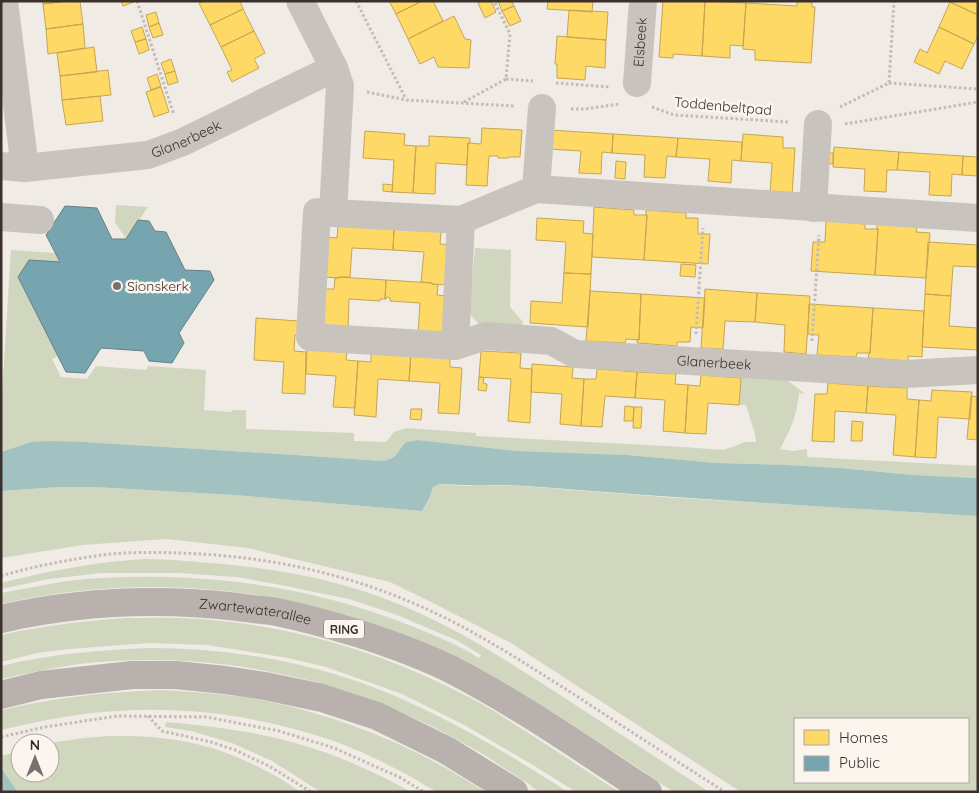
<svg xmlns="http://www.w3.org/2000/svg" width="979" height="793" viewBox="0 0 979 793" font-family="Quicksand,sans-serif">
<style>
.green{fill:#d1d6bf;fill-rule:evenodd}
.water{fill:#a1c2c1}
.homes{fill:#ffd966;stroke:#c4a654}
.public{fill:#76a5af;stroke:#648287}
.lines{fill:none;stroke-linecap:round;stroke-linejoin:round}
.path{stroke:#c2bbb6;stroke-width:3;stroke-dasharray:2.5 2.5;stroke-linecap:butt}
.minor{stroke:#c9c3be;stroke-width:28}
.major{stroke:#b8b1ad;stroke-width:28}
.poi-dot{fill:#7a716c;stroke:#fbf5ee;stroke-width:2}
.labels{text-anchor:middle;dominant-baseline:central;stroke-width:5;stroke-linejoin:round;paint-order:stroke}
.shield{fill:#fbf5ee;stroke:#756b66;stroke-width:1}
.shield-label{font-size:12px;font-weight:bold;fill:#3b302b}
.street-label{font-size:14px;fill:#3b302b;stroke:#fbf5ee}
.poi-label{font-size:14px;fill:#3b302b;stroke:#fbf5ee;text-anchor:start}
</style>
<rect width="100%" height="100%" fill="#f0ebe5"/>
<!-- green -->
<path class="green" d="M116 205 148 207 126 239 115 222Z
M475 248 511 250 510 307 523 322 522 331 483 329 469 313Z
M11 250 55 253 60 262 58 356 52 359 61 377 87 379 96 366 147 370 148 366 206 370 204 410 232 412 233 410H246V429L354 433V441L386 442 394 432 406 428 476 433V436L684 447 723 450 735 446 744 442H756L755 434 746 405H739L741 378 787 380 805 394 799 393C797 415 791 429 780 449L793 451 807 449V457L978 466V478L913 475 841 468 786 465 717 463 627 455 517 451 418 440 406 442C396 452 398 459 382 461L296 455 84 442H31L1 452V411Z
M439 484 468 486 476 485 521 486 677 498 978 516V792H741L511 643 435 604 390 582 248 548 166 539 83 545 1 558V491L59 487H94L234 495 422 511 429 499 433 486ZM795 719H968V782H795Z
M144 559C170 559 196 562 223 564 285 570 345 581 403 606 459 629 509 662 560 695 610 727 660 760 709 792 700 792 683 793 675 792 669 790 647 774 640 769 603 745 566 720 528 697 365 599 188 562 1 604V593C35 587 68 579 102 578 208 572 316 587 414 627 436 636 459 645 479 658L481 655 456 640 397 615 349 599 276 584 236 577 179 573H101L49 579 1 589V583C48 571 95 562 144 559Z
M125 618C149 618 173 617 197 619 295 625 392 655 478 702 497 712 515 725 533 736 562 755 590 773 619 792H576L533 765 466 726 402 694 326 667 288 658 207 645 149 643 69 649 37 653 1 662V635C42 626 83 621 125 618Z
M150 648C220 648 292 659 359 682 433 708 502 750 568 792 559 792 550 793 541 792 537 791 532 787 529 784 516 776 503 768 491 759 467 745 443 731 418 720 314 670 193 651 79 664 53 668 27 673 1 679V666C50 654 99 650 150 648Z
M163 690C196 692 229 694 261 700 341 716 417 747 485 792 476 792 443 793 436 791 426 787 416 779 406 774 383 762 359 750 334 741 264 717 191 706 117 711 78 713 39 721 1 730L2 710C57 697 106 692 163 690Z
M166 722C197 725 227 728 257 734 311 744 363 765 411 792H321L272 761 232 743 191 731 165 727Z
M109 736C167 735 212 742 264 770 277 776 289 784 300 792H18L1 768V756L20 751V773H50V743L84 738Z"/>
<!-- water -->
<path class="water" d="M418 440 517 451 627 455 717 463 786 465 841 468 913 475 978 478V516C827 507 677 498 527 486 499 484 471 486 443 484H439L433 487 429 499 422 511 234 495 94 487H59L1 491V452L31 442 49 441 84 442 296 455 382 461C398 459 396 452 406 442Z
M1 768 18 792H1Z"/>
<!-- homes -->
<path class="homes" d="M42 1H67L43 4Z
M67 1H80L83 24 46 29 43 4Z
M121 1H133L134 2 123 6Z
M204 1H240L243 9 210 25 199 3Z
M389 1H422L396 14Z
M422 1H433L443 21 408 39 396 14Z
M482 1H491L496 12 485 18 478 3Z
M498 1H511L514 6 502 11Z
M548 1H593L592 12 547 9Z
M663 1H705L702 56 673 54V58L659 57Z
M705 1 746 3 743 46 730 45V58L702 56Z
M797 1H812V7H815L811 63 755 60V50L743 49 746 3 797 6Z
M951 1H978V15L950 2Z
M950 2 978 15V36L974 44 939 27Z
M514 6 521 21 510 26 502 11Z
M243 9 254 31 221 47 210 25Z
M569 10 608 12 606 40 567 37Z
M156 12 159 23 149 27 146 15Z
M454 16 465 39 471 40 469 68 438 67 434 57 420 64 408 39Z
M159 23 163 35 153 38 149 27Z
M83 24 85 48 48 54 46 29Z
M142 27 146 39 135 42 131 31Z
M939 27 974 44 962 69 945 61 939 74 914 62 920 49 927 53Z
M254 31 265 53 254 59 259 68 232 82 227 72 232 70 221 47Z
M557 36 606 40 605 68 586 66 585 80 557 78V64H555Z
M146 39 149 50 139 54 135 42Z
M94 47 97 72 60 76 57 53Z
M171 59 175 71 165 74 161 63Z
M108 70 111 95 62 100 60 76Z
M175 71 178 82 168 85 165 74Z
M157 74 161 86 151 90 147 78Z
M161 87 169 112 154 117 146 92Z
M100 96 103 121 66 125 62 100Z
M482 128 522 130 520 157H508V158H498V156H489L487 186 466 185 468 143 481 144Z
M549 130 613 134 612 153 602 152 601 174 579 173 581 151 548 149Z
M365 131 405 134 404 145 416 146 413 193 392 192 394 160 363 158Z
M613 134 678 138 676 157 667 156 665 178 644 177 645 155 612 153Z
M743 134 783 137V148H795L792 196 770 194 772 163 741 161Z
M429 136 470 138V143H468L467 165 436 163 435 194 413 193 416 146H429Z
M678 138 742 142 741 161 732 160 731 183 708 181 710 159 676 157Z
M834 147 899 152 897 170H887L886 192 864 191 865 169 833 167Z
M899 152 963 156 962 175 952 174 951 196 929 195 930 172 897 170Z
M824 153H833V164L823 163Z
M963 156 978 157V176L962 175Z
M616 161 626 162 625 179 615 178Z
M383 184 393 185 392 192 383 191Z
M594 207 634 210V215H647L644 260 592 257Z
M646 210 686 213V218H698V234H710L708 264 644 260 647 215H646Z
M537 218 584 221 583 233 593 234 591 274 564 273 566 242 536 240Z
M826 221 865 224V229H878L875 275 811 271 813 242H825Z
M877 224 917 227 916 232 930 233 926 278 875 275 878 229H877Z
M338 225 394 229 393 250 352 248 350 277H339V278L324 277 326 237 337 238Z
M394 229 441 231 440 244 451 245 448 285 432 284V283L421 282 424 252 393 250Z
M928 242 978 245V267L953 266 951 296 925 294Z
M681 264 696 265 695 277 680 276Z
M564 273 591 274 588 327 530 323 531 301 562 303Z
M339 277 386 280 385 299H380V301L349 299 348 330 320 329 323 289H334L335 278H339Z
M386 280 432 283V284L438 285 437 295 447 296 445 336 418 334 420 303 390 301V298L387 297 386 299H385Z
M705 289 757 293 755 322 725 321 723 349 701 348Z
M590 291 641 294 639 340 626 339 625 343 586 341Z
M757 293 810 296 806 354 784 352 785 325 755 322Z
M641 294 705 298 703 328 691 327 690 342H677V346L637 343V339L639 340Z
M925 294 951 296 949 326 978 328V350L922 347Z
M809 304 873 308 870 353H857L856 357 817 355 819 335 808 334Z
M873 308 924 311 922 357 908 356V361L868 358 869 353H870Z
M256 318 298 321 299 336 295 335 294 351 306 352 305 394 282 393 284 362 254 360Z
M307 347 347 350 346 360 358 361 355 408 333 407 336 376 306 374Z
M371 351 411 353 409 381 378 379 376 417 354 415 358 361 371 362Z
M481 351 521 353 520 368 532 369 530 423 508 421 511 379 479 377Z
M411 353 450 356V367L462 368 459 414 438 413 440 383 409 381Z
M532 364 573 367 572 378 584 379 581 426 560 424 562 394 531 392Z
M597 369 637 372 635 398 605 396 602 427 581 426 584 379H596Z
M637 372 676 374 675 384 688 385 685 433 663 431 665 400 635 398Z
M701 375 741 378 739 405 708 403 706 434 685 433 688 385 700 386Z
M479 377 484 378 483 383 487 384 486 391 478 390Z
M828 383 868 386 866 413 835 411 834 442 812 441 815 394H827Z
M868 386 907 388V399L919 400 915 457 893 455 896 415 866 413Z
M932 390 972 392 970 419 938 417 936 458 915 457 919 400 931 401Z
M971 396 978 397V440L967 439Z
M625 406 634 407 633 421H624Z
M634 407H642L641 428H633Z
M411 409H422L421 420 410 419Z
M852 421 863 422 862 441H851Z"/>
<!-- public -->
<path class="public" d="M65 206 97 208 112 239H126L138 220 149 221 155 231 166 232 185 270 210 271 214 280 179 333 184 343 172 363 149 361 144 351 101 348 85 373 66 372 18 277 29 260 60 262 46 235Z"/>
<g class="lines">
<!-- path -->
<path class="path" d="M137 1 174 115
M356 1 406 99
M506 79 533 81
M556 83 610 87
M889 83 978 89
M367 92 406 100 515 106
M464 102 506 79 510 34 494 1
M652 107 674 115 789 122
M840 107 889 83 894 1
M571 109H585L619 104
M845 124 978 102
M696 334 703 228
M812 341 819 235
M1 576C34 566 68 560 102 555 126 552 152 552 177 553 261 555 344 572 422 607 476 631 526 664 575 695 625 728 675 760 725 792
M148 716 162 731 211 742 235 750 269 766 311 792
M1 737 45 727 117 716 206 717 279 731 334 748 399 777 424 792"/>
<!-- minor -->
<g class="minor">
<path d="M4 1 25 168"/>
<path d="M300 1 334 68 340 86 333 213 461 220 536 189 978 218"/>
<path id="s1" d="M637 83 643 1"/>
<path id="s2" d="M1 166 25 168 148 155 183 142 334 68"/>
<path d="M536 189 542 108"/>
<path d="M813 208 818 124"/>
<path id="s3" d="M333 213 317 212 310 337 455 346 486 336 551 341 575 354 906 374 978 370"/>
<path d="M1 217 40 220"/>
<path d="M455 346 461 220"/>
</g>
<!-- major -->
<g class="major">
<path id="s4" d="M1 619C79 601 159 598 238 607 249 609 261 610 272 611 302 617 331 625 360 634 391 644 422 655 452 670 520 705 584 750 648 792"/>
<path d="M1 695 41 685 132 675H176L225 680 265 686 322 698 377 716 446 750 514 792"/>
</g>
</g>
<!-- markers -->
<circle class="poi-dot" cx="117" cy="286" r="5"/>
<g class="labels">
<!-- shield labels -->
<rect class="shield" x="324" y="619.5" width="40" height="19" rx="4"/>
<g class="shield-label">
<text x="344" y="629">RING</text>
</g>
<!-- street labels -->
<g class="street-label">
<text stroke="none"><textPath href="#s1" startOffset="41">Elsbeek</textPath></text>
<text transform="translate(723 106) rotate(5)">Toddenbeltpad</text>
<text stroke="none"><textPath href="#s2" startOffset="189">Glanerbeek</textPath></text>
<text stroke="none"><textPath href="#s3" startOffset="551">Glanerbeek</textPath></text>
<text stroke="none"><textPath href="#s4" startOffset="256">Zwartewaterallee</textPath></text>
</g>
<!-- poi labels -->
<g class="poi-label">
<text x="127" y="286">Sionskerk</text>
</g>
</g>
<!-- border -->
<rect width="979" height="793" fill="none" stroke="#3b302b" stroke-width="5"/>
<!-- legend -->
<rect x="794" y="718" width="175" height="65" fill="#fbf5ee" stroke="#aea6a0"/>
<rect x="804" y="730" width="25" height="15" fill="#ffd966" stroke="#aea6a0"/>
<text x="839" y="743" font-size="15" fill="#3b302b">Homes</text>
<rect x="804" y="756" width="25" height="15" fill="#76a5af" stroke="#aea6a0"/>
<text x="839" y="768" font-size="15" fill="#3b302b">Public</text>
<!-- north arrow -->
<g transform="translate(35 758)"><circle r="24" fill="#fbf5ee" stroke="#aea6a0"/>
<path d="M0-4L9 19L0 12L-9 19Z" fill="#7a716c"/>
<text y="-8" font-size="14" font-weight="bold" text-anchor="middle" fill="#3b302b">N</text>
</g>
</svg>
